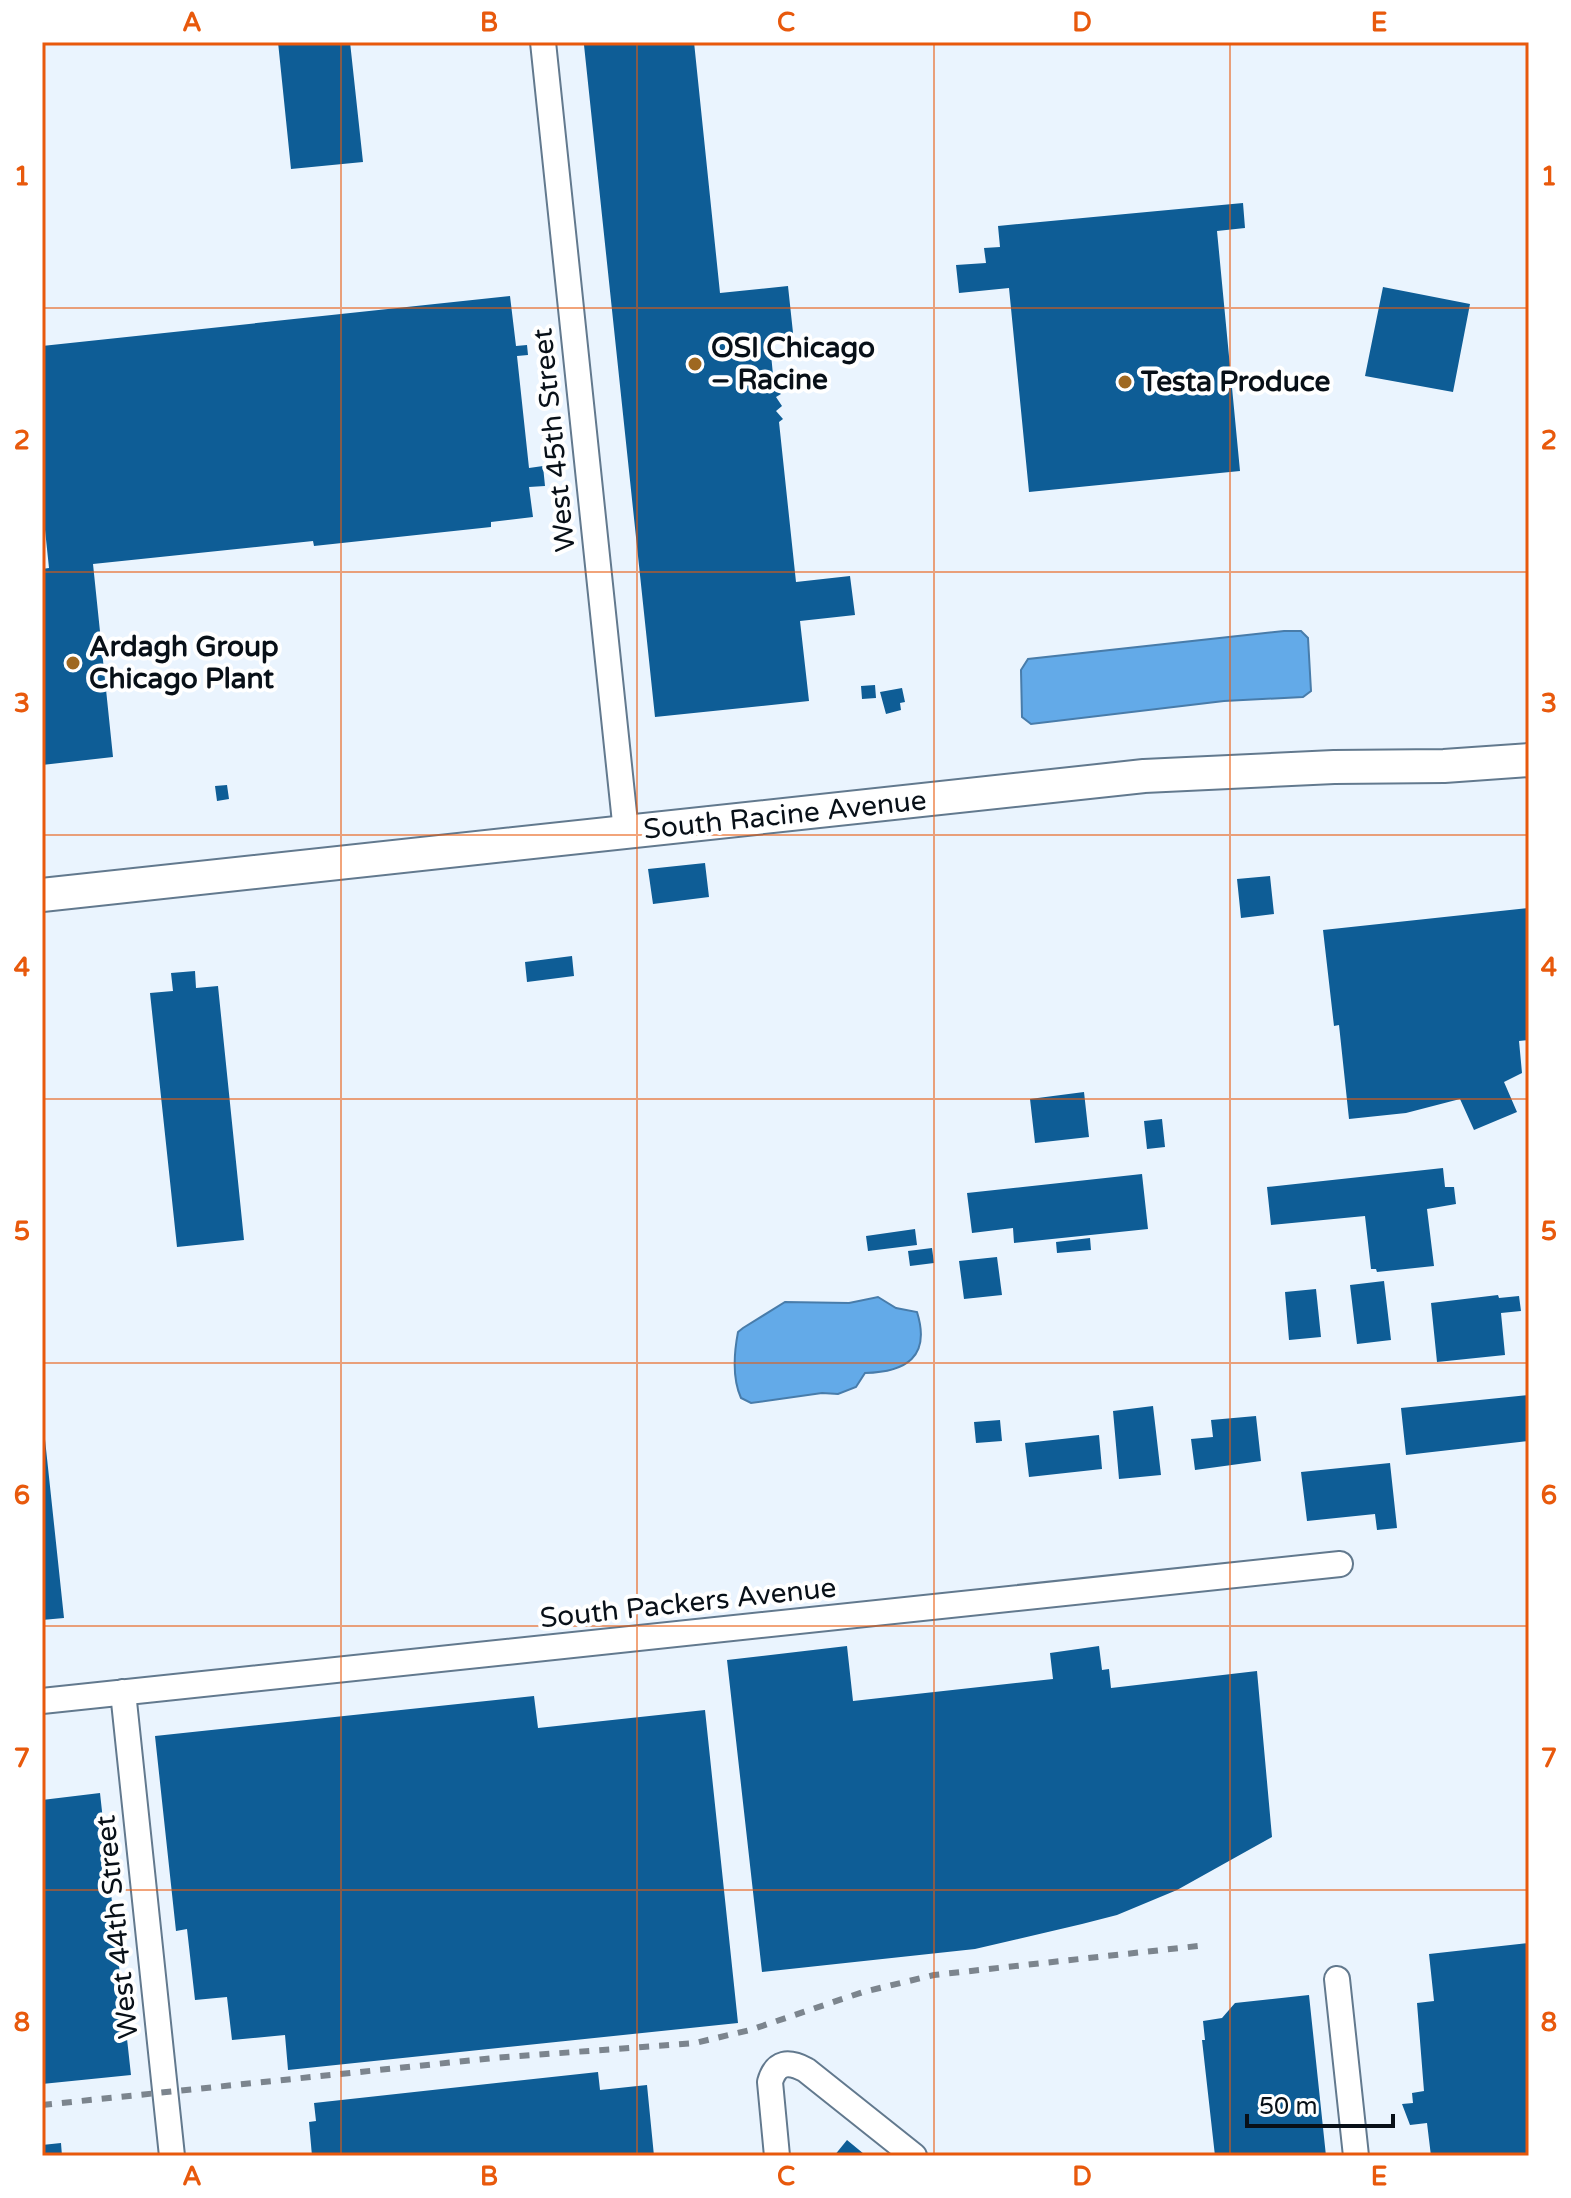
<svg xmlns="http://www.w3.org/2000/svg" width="1571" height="2198" viewBox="0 0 1571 2198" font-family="'Varela Round',sans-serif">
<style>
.water{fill:#63aae8;stroke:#487caa;stroke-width:2}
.building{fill:#0e5d96}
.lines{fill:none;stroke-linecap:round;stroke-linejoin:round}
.street-casing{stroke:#62798e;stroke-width:28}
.secondary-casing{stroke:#62798e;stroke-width:36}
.street{stroke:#fff;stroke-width:24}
.secondary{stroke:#fff;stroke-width:32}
.rail{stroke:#7c858e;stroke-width:6;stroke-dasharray:10 10;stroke-linecap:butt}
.grid{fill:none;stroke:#e8590c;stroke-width:2;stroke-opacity:0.55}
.poi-dot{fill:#9e6821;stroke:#fff;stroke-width:3}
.labels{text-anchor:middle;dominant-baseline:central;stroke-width:8;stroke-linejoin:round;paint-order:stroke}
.poi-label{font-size:28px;font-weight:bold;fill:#081018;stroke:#fff;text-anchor:start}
.street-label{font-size:28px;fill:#081018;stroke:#fff}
.neatline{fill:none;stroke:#e8590c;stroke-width:3}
.grid-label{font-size:26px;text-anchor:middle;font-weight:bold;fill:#e8590c}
</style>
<rect width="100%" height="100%" fill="#eaf4fe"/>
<!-- water -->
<path class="water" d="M1284 631H1301L1308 638 1311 691 1303 697 1224 701 1031 724 1022 717 1021 670 1028 659Z
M878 1297 896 1308 917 1312C931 1357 906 1372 865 1373L856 1387 838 1394 822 1393 751 1403 741 1398C732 1378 734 1353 738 1332L743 1328 785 1302 849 1303Z"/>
<!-- building -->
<path class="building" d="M278 42H350L363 162 291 169Z
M617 42H694L720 293 788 286 794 342 770 344 774 385 781 394 776 397 782 406 776 411 783 419 779 422 796 582 850 576 855 615 800 621 809 701 655 717 584 45Z
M1243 203 1245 228 1217 231 1240 471 1029 492 1009 288 959 293 956 265 986 263 984 248 1000 247 998 226Z
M1383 287 1470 304 1453 392 1365 376Z
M510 296 516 346 527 345 528 355 517 356 529 468 543 466 545 486 529 487 533 517 491 522V527L314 546 313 541 93 564 113 757 42 765V569L49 568 42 501V346Z
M875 685 876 698 862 699 861 686Z
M902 688 905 702 900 703 901 710 886 714 880 692Z
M227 785 229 799 217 801 215 786Z
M705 863 709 897 653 904 648 869Z
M1270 876 1274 914 1241 918 1237 879Z
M1528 908 1529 1040 1519 1041 1522 1073 1504 1082 1517 1112 1474 1130 1460 1099 1406 1113 1349 1119 1339 1025 1334 1026 1323 930Z
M572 956 574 976 527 982 525 962Z
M195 971 196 988 218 986 244 1240 177 1247 150 993 173 991 171 973Z
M1084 1092 1089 1137 1035 1143 1030 1099Z
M1162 1119 1165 1147 1147 1149 1144 1121Z
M1443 1168 1445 1187H1454L1456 1204 1427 1209 1434 1266 1377 1272 1376 1269H1371L1365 1216 1271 1225 1267 1187Z
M1142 1174 1148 1229 1014 1243 1013 1228 972 1233 967 1193Z
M915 1229 917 1245 868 1251 866 1236Z
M1090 1238 1091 1250 1057 1253 1056 1242Z
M932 1248 934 1263 910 1266 908 1251Z
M997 1257 1002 1295 964 1299 959 1261Z
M1384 1281 1391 1340 1357 1344 1350 1285Z
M1316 1289 1321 1337 1289 1340 1285 1292Z
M1498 1295 1499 1298 1519 1296 1521 1311 1501 1313 1505 1355 1437 1362 1431 1303Z
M1529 1395V1441L1406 1455 1401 1408Z
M1153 1406 1161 1475 1119 1479 1113 1411Z
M1256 1416 1261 1461 1195 1470 1191 1439 1213 1437 1211 1420Z
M1000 1420 1002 1441 976 1443 974 1422Z
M42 1430H44L64 1618 42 1620Z
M1099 1435 1102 1469 1029 1477 1025 1443Z
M1390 1463 1397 1528 1377 1530 1375 1514 1307 1521 1301 1472Z
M847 1646 853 1701 1053 1679 1050 1653 1099 1646 1102 1670 1109 1669 1111 1688 1257 1671 1272 1837 1177 1890 1117 1915 1082 1924 975 1949 762 1972 727 1660Z
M534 1696 538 1728 705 1710 738 2023 288 2070 285 2035 232 2040 227 1997 195 2000 187 1929 176 1931 155 1736Z
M100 1793 131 2075 42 2084V1800Z
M1529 1943V2156H1431L1427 2123 1410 2125 1402 2104 1413 2103 1412 2093 1424 2091 1417 2003 1434 2001 1429 1954Z
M1309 1995 1326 2156H1215L1202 2040H1205L1203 2021 1222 2018 1235 2003Z
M598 2072 600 2090 647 2085 654 2156H312L309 2122 316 2121 314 2103Z
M847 2140 864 2154 863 2156H834Z
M61 2143 62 2156H42V2145Z"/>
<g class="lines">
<!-- street casing -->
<g class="street-casing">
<path id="street" d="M543 42 626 832
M123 1692 172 2156
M42 1701 1340 1564
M1337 1979 1356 2156
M777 2156 770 2082C776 2061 789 2061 806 2070L914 2156"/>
</g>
<!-- secondary casing -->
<g class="secondary-casing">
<path id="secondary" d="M42 895 1144 776 1334 767 1444 766 1529 760"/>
</g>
<!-- street -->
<use href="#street" class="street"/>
<!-- secondary -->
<use href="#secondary" class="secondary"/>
<!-- rail -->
<path class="rail" d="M42 2105 494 2058 695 2043 750 2030 863 1992 934 1975 1207 1945"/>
</g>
<!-- grid -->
<path class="grid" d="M341 42V2156M637 42V2156M934 42V2156M1230 42V2156M42 308H1529M42 572H1529M42 835H1529M42 1099H1529M42 1363H1529M42 1626H1529M42 1890H1529"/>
<!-- markers -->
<g class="poi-dot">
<circle cx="695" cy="364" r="8"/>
<circle cx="1125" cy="382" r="8"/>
<circle cx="73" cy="663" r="8"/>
</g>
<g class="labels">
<!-- poi labels -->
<g class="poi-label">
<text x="711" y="348">OSI Chicago<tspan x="711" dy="32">– Racine</tspan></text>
<text x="1141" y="382">Testa Produce</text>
<text x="89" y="647">Ardagh Group<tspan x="89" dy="32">Chicago Plant</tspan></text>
</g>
<!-- street labels -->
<g class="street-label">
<text transform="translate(554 440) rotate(-96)">West 45th Street</text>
<text transform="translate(785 815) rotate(-6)">South Racine Avenue</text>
<text transform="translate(688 1603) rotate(-6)">South Packers Avenue</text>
<text transform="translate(117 1927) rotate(-96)">West 44th Street</text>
</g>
</g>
<!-- border -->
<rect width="1571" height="2198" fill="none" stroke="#ffffff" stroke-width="88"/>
<!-- scale -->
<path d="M1247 2114v12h146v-12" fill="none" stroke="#081018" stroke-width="4"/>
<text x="1259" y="2114" font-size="24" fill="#081018" stroke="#ffffff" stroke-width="6" paint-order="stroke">50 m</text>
<rect x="44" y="44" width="1483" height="2110" class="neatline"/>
<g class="grid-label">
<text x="192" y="31">A</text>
<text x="489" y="31">B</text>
<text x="786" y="31">C</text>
<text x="1082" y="31">D</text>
<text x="1379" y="31">E</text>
<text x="22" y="185">1</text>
<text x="1549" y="185">1</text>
<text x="22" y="449">2</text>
<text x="1549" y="449">2</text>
<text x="22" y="712">3</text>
<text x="1549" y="712">3</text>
<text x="22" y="976">4</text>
<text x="1549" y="976">4</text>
<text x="22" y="1240">5</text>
<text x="1549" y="1240">5</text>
<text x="22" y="1504">6</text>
<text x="1549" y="1504">6</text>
<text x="22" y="1767">7</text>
<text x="1549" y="1767">7</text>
<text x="22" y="2031">8</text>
<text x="1549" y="2031">8</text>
<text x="192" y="2185">A</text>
<text x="489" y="2185">B</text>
<text x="786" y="2185">C</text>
<text x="1082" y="2185">D</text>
<text x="1379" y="2185">E</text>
</g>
</svg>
